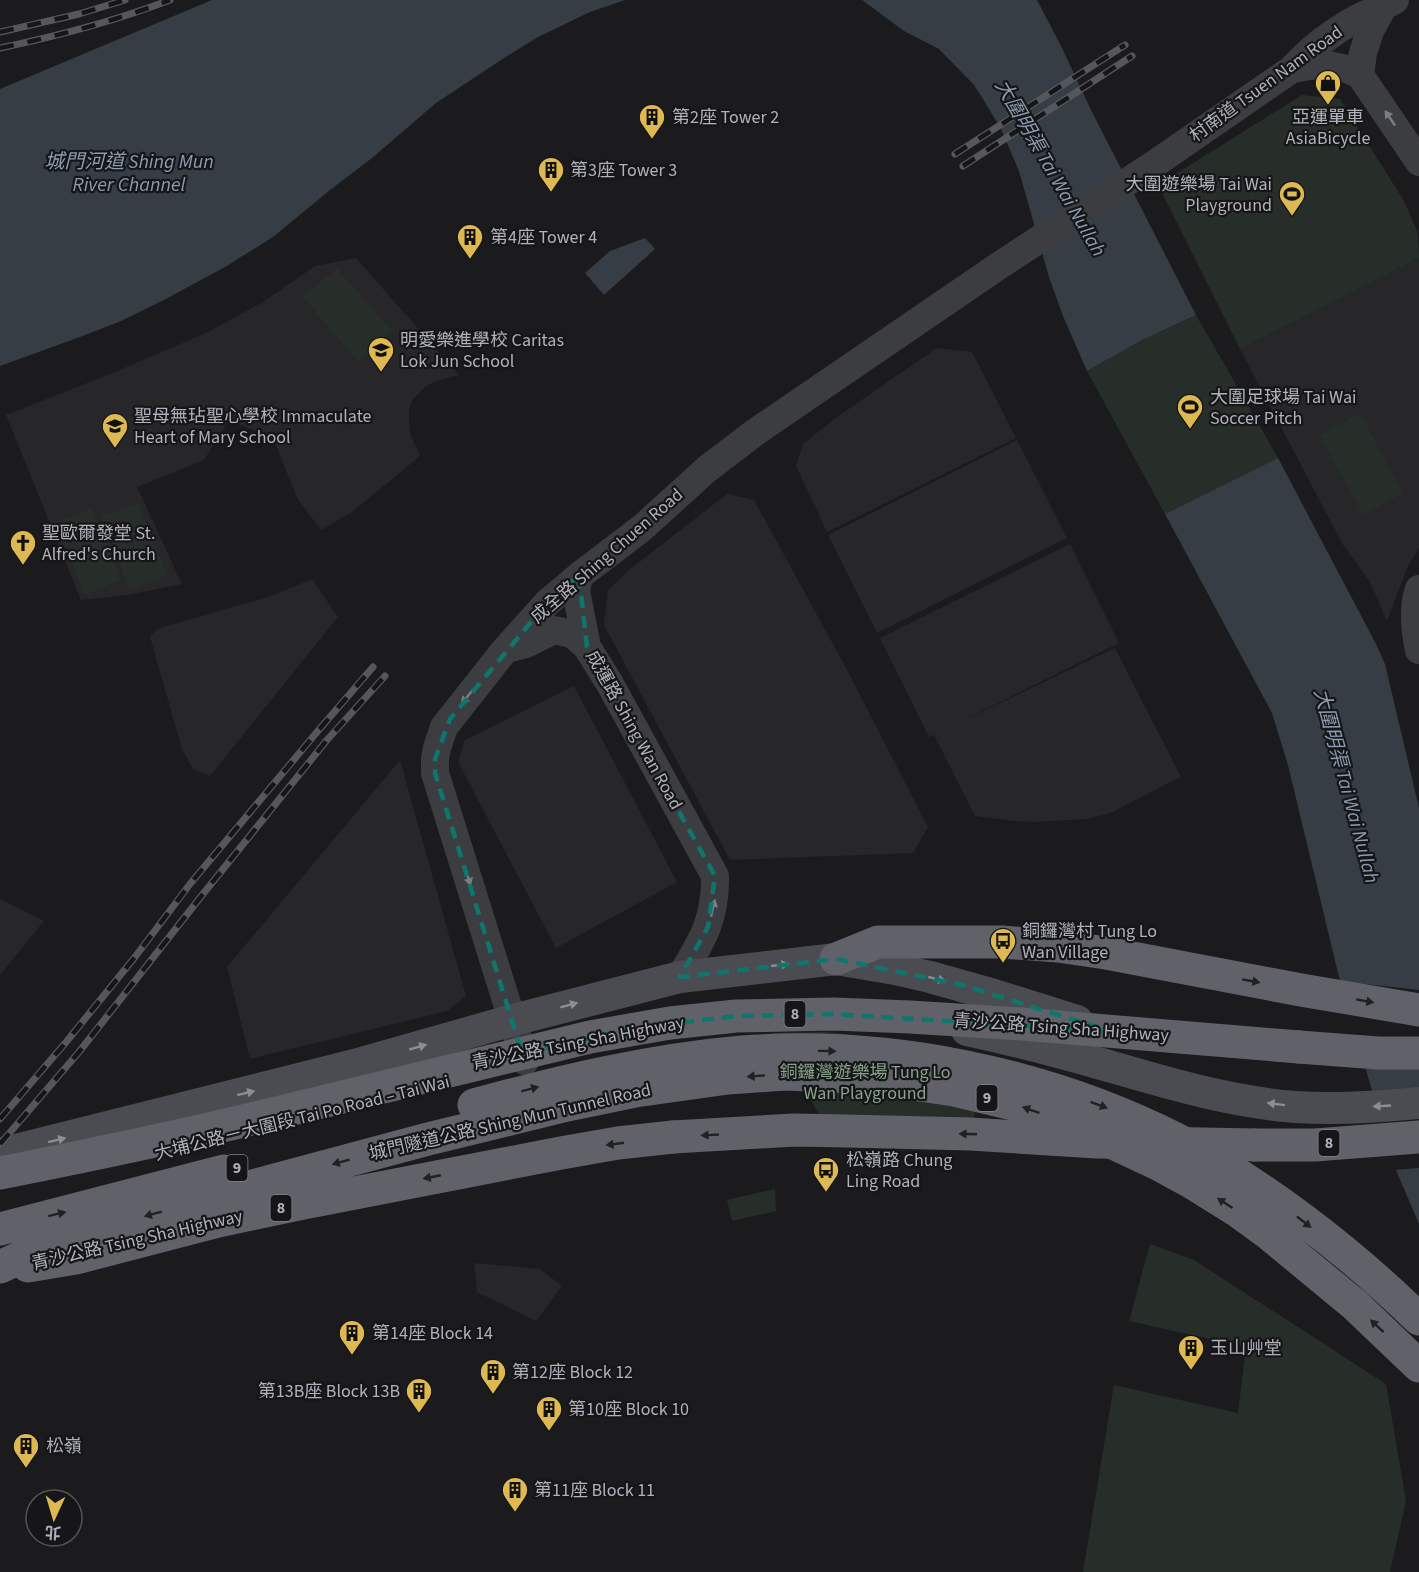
<svg xmlns="http://www.w3.org/2000/svg" width="1419" height="1572" viewBox="0 0 1419 1572" font-family="'Source Sans 3','Noto Sans TC',sans-serif">
<style>
.built{fill:#27272a}
.green{fill:#272e29}
.water{fill:#363d45}
.pier{fill:#1b1b1d}
.lines{fill:none;stroke-linecap:round;stroke-linejoin:round}
.tertiary{stroke:#3c3d41;stroke-width:28}
.secondary{stroke:#4b4c51;stroke-width:32}
.trunk{stroke:#616269;stroke-width:33}
.rail-casing{stroke:#56575c;stroke-width:7}
.rail{stroke:#161618;stroke-width:4.5;stroke-dasharray:14;stroke-linecap:butt}
.trunk-bridge{stroke:#616269;stroke-width:33}
.oneway{fill:#7b7d84}
.oneway2{fill:#8c8e96}
.oneway3{fill:#212124}
.marked{fill:none;stroke:#0f766e;stroke-width:4.5;stroke-dasharray:12 8;stroke-linejoin:round}
.labels{text-anchor:middle;dominant-baseline:central;stroke-width:4.5;stroke-linejoin:round;paint-order:stroke}
.shield{fill:#161618;stroke:#81838a;stroke-width:1.5}
.shield-label{font-size:16px;font-weight:bold;fill:#afb2bb}
.street-label{font-size:18px;fill:#afb2bb;stroke:#161618}
.poi-label{font-size:18px;fill:#afb2bb;stroke:#161618;text-anchor:start}
.park-label{font-size:18px;fill:#88a38c;stroke:#161618}
.water-label{font-size:20px;font-style:italic;fill:#8b9cb1;stroke:#161618}
</style>
<rect width="100%" height="100%" fill="#1b1b1d"/>
<!-- built -->
<path class="built" d="M356 258 459 375 436 381 425 387 413 399 409 410V423L411 436 420 456 352 512 321 530 297 498 273 438 229 420 204 460 137 487 182 584 128 595 81 600 6 415 115 372 206 333 263 302 315 266Z
M1419 258V548L1408 566 1387 621 1369 580 1343 545 1240 349Z
M937 348 972 352 1016 438 827 532 796 466 803 444 837 417Z
M1017 440 1067 538 877 633 828 535Z
M727 494 754 500 845 666 928 827 913 853 730 860 604 625 608 590 629 570Z
M1070 544 1119 643 952 726 1115 648 1181 777 1110 813 1086 819 1034 822 1014 821 975 816 934 735 929 737 880 638Z
M312 579 338 617 210 776 193 769 182 749 150 637 157 629 271 596Z
M574 686 677 882 556 948 458 762 465 740Z
M400 760 466 996 447 1011 250 1059 227 967Z
M0 899 44 921 0 975Z
M474 1263 540 1269 562 1286 536 1321 477 1292Z"/>
<!-- green -->
<path class="green" d="M1302 95 1340 99 1404 201 1418 233 1419 258 1240 349 1158 185Z
M337 268 392 331 358 361 303 297Z
M1196 315 1278 458 1165 514 1087 371 1142 340Z
M1360 414 1403 493 1363 515 1320 435Z
M138 503 167 575 130 590 101 517Z
M92 508 121 580 85 595 55 523Z
M827 1032 914 1042 977 1052 974 1131 826 1126 771 1033Z
M775 1189 776 1211 732 1221 727 1200Z
M1150 1244 1194 1260 1386 1384 1406 1501 1390 1572H1083L1114 1385 1238 1413 1246 1347 1129 1321Z"/>
<!-- water -->
<path class="water" d="M212 0H625L590 12 538 37 504 58 436 103 372 158 330 190 273 237 225 267 162 301 121 321 80 337 0 366V89Z
M862 0H1037L1060 44 1092 112 1196 315 1142 340 1087 371 1063 316 1049 277 1019 171 1001 129 983 99 974 85 939 49 904 31Z
M645 238 655 249 604 295 585 273 610 251Z
M1278 458 1376 644 1385 664 1419 808V1224L1393 1163 1338 973 1288 765 1272 713 1165 514Z"/>
<!-- pier -->
<path class="pier" d="M1337 981 1419 990V1067L1362 1066Z
M1419 1112V1168L1393 1170 1376 1115Z"/>
<g class="lines">
<!-- tertiary -->
<path class="tertiary" d="M1292 69 1323 64 1347 69 1360 75 1419 162
M1360 75 1363 53 1370 31 1383 7
M579 576 576 591 587 647 610 684 715 876C716 919 702 941 680 977
M1419 589C1412 608 1415 631 1419 650
M511 648 526 644 554 630 572 634 587 647
M525 1061 435 773V759L437 748 444 727 504 651 547 603 579 576 642 528 707 469 757 431 1000 265 1153 165 1292 69C1311 48 1332 32 1356 19 1369 12 1382 8 1395 0"/>
<!-- secondary -->
<path class="secondary" d="M967 1030C1014 1040 1059 1052 1105 1065 1167 1083 1230 1102 1296 1107 1337 1110 1378 1107 1419 1103
M0 1154 362 1063 513 1020 680 977 836 959 895 969 930 977 994 995 1077 1021"/>
<!-- trunk -->
<path class="trunk" d="M836 959 878 942H1001L1058 946 1106 953 1301 990 1419 1010
M1299 1047 1378 1053H1419
M474 1105C562 1081 651 1060 742 1052 888 1041 1045 1073 1176 1139 1262 1183 1349 1251 1419 1319
M1255 1145H1315L1419 1137
M0 1173C101 1153 201 1132 301 1107
M0 1229 224 1171
M28 1266 76 1258 218 1221 303 1203 561 1153 618 1143 673 1137
M0 1267 66 1236 428 1139 567 1105 635 1091 728 1078 785 1074 854 1077 886 1080 954 1090 1025 1107 1094 1134 1158 1164 1191 1182 1236 1210 1269 1234 1355 1305 1419 1366"/>
<!-- rail casing -->
<g class="rail-casing">
<path id="rail" d="M0 32 79 14 125 0
M0 48C58 36 115 21 170 0
M955 154 1125 45
M963 166 1132 56
M0 1119 67 1041 135 957 190 884 317 732 373 667
M0 1144 79 1052 203 894 327 740 385 676"/>
</g>
<!-- rail -->
<use href="#rail" class="rail"/>
<!-- trunk-bridge -->
<path class="trunk-bridge" d="M301 1107 590 1037 670 1023 736 1016 834 1014 910 1017 1022 1024 1299 1047
M673 1137 794 1130 846 1131 970 1134 1097 1142 1255 1145"/>
</g>
<!-- one-way arrows -->
<defs><path id="oneway-solid" d="M-6-.8H1V-3.2L6.5 0L1 3.2V.8H-6Z" transform="scale(1.5)"/></defs>
<g class="oneway">
<use href="#oneway-solid" transform="translate(1390 118) rotate(-124)"/>
<use href="#oneway-solid" transform="translate(467 697) rotate(129)"/>
<use href="#oneway-solid" transform="translate(468 877) rotate(73)"/>
<use href="#oneway-solid" transform="translate(713 908) rotate(-77)"/>
</g>
<g class="oneway2">
<use href="#oneway-solid" transform="translate(780 965) rotate(-6)"/>
<use href="#oneway-solid" transform="translate(937 979) rotate(14)"/>
<use href="#oneway-solid" transform="translate(569 1005) rotate(-15)"/>
<use href="#oneway-solid" transform="translate(418 1047) rotate(-16)"/>
<use href="#oneway-solid" transform="translate(246 1093) rotate(-14)"/>
<use href="#oneway-solid" transform="translate(1276 1104) rotate(-173)"/>
<use href="#oneway-solid" transform="translate(1382 1106) rotate(177)"/>
<use href="#oneway-solid" transform="translate(57 1140) rotate(-14)"/>
</g>
<g class="oneway3">
<use href="#oneway-solid" transform="translate(1251 981) rotate(10)"/>
<use href="#oneway-solid" transform="translate(1365 1001) rotate(10)"/>
<use href="#oneway-solid" transform="translate(827 1051) rotate(1)"/>
<use href="#oneway-solid" transform="translate(756 1076) rotate(176)"/>
<use href="#oneway-solid" transform="translate(530 1089) rotate(-15)"/>
<use href="#oneway-solid" transform="translate(1099 1105) rotate(21)"/>
<use href="#oneway-solid" transform="translate(1031 1110) rotate(-161)"/>
<use href="#oneway-solid" transform="translate(968 1134) rotate(-178)"/>
<use href="#oneway-solid" transform="translate(710 1135) rotate(177)"/>
<use href="#oneway-solid" transform="translate(615 1144) rotate(172)"/>
<use href="#oneway-solid" transform="translate(341 1162) rotate(165)"/>
<use href="#oneway-solid" transform="translate(432 1177) rotate(169)"/>
<use href="#oneway-solid" transform="translate(1225 1203) rotate(-147)"/>
<use href="#oneway-solid" transform="translate(57 1214) rotate(-14)"/>
<use href="#oneway-solid" transform="translate(153 1214) rotate(165)"/>
<use href="#oneway-solid" transform="translate(1304 1222) rotate(38)"/>
<use href="#oneway-solid" transform="translate(1377 1326) rotate(-137)"/>
</g>
<!-- marked area -->
<path class="marked" d="M579 576 587 647 715 876 708 927 680 977 836 959 962 985 1110 1031 834 1014 736 1016 635 1028 522 1053 435 773V759L450 719 547 603Z"/>
<!-- icons -->
<defs>
<g id="shop-pin" transform="scale(1.35)"><path d="M0 17L-7.5 6A9.5 9.5 0 1 1 7.5 6Z" fill="#deb951" stroke="#161618"/><path d="M-5-2.5h2.3a2.7 3.5 0 0 1 5.4 0H5L5.5 6h-11ZM-1.5-2.5h3a1.5 2.3 0 0 0-3 0Z" fill="#111"/></g>
<g id="building-pin" transform="scale(1.35)"><path d="M0 17L-7.5 6A9.5 9.5 0 1 1 7.5 6Z" fill="#deb951" stroke="#161618"/><path d="M-4-6H4V6H1V3H-1V6H-4ZM-2.5-4.3h1.7v1.8h-1.7ZM.8-4.3h1.7v1.8H.8ZM-2.5-1h1.7V.8h-1.7ZM.8-1h1.7V.8H.8Z" fill="#111"/></g>
<g id="stadium-pin" transform="scale(1.35)"><path d="M0 17L-7.5 6A9.5 9.5 0 1 1 7.5 6Z" fill="#deb951" stroke="#161618"/><path d="M0-5a6.5 5 0 1 0 0 10a6.5 5 0 1 0 0-10ZM-3.5-1.8h7v3.6h-7Z" fill="#111"/></g>
<g id="school-pin" transform="scale(1.35)"><path d="M0 17L-7.5 6A9.5 9.5 0 1 1 7.5 6Z" fill="#deb951" stroke="#161618"/><path d="M0-5L7-2L0 1L-7-2ZM-4 1L0 2.5L4 1V4Q0 6-4 4Z" fill="#111"/></g>
<g id="church-pin" transform="scale(1.35)"><path d="M0 17L-7.5 6A9.5 9.5 0 1 1 7.5 6Z" fill="#deb951" stroke="#161618"/><path d="M-1.2-6h2.4v3.5h3.3v2.4h-3.3V6h-2.4V-.1h-3.3v-2.4h3.3Z" fill="#111"/></g>
<g id="bus-pin" transform="scale(1.35)"><path d="M0 17L-7.5 6A9.5 9.5 0 1 1 7.5 6Z" fill="#deb951" stroke="#161618"/><path d="M-5-6H5V4H4V6H2V4H-2V6H-4V4H-5ZM-3.5-4V0h7V-4ZM-3.5 1.2v1.5H-2V1.2ZM2 1.2v1.5H3.5V1.2Z" fill="#111"/></g>
</defs>
<g fill-rule="evenodd">
<use href="#shop-pin" x="1328" y="83"/>
<use href="#building-pin" x="652" y="117"/>
<use href="#building-pin" x="551" y="170"/>
<use href="#stadium-pin" x="1292" y="194"/>
<use href="#building-pin" x="470" y="237"/>
<use href="#school-pin" x="381" y="350"/>
<use href="#stadium-pin" x="1190" y="407"/>
<use href="#school-pin" x="115" y="426"/>
<use href="#church-pin" x="23" y="543"/>
<use href="#bus-pin" x="1003" y="941"/>
<use href="#bus-pin" x="826" y="1170"/>
<use href="#building-pin" x="352" y="1333"/>
<use href="#building-pin" x="1191" y="1348"/>
<use href="#building-pin" x="493" y="1372"/>
<use href="#building-pin" x="419" y="1391"/>
<use href="#building-pin" x="549" y="1409"/>
<use href="#building-pin" x="26" y="1446"/>
<use href="#building-pin" x="515" y="1490"/>
</g>
<g class="labels">
<!-- shield labels -->
<g class="shield">
<rect x="784.5" y="1001" width="21" height="26" rx="4.5"/>
<rect x="976.5" y="1085" width="21" height="26" rx="4.5"/>
<rect x="1318.5" y="1130" width="21" height="26" rx="4.5"/>
<rect x="226.5" y="1155" width="21" height="26" rx="4.5"/>
<rect x="270.5" y="1195" width="21" height="26" rx="4.5"/>
</g>
<g class="shield-label">
<text x="795" y="1014">8</text>
<text x="987" y="1098">9</text>
<text x="1329" y="1143">8</text>
<text x="237" y="1168">9</text>
<text x="281" y="1208">8</text>
</g>
<!-- street labels -->
<g class="street-label">
<text transform="translate(1266 84) rotate(-36)">村南道 Tsuen Nam Road</text>
<text transform="translate(607 556) rotate(-41)">成全路 Shing Chuen Road</text>
<text transform="translate(634 730) rotate(61)">成運路 Shing Wan Road</text>
<text transform="translate(1061 1028) rotate(4)">青沙公路 Tsing Sha Highway</text>
<text transform="translate(578 1043) rotate(-11)">青沙公路 Tsing Sha Highway</text>
<text transform="translate(302 1118) rotate(-14)">大埔公路－大圍段 Tai Po Road – Tai Wai</text>
<text transform="translate(510 1122) rotate(-13)">城門隧道公路 Shing Mun Tunnel Road</text>
<text transform="translate(137 1240) rotate(-13)">青沙公路 Tsing Sha Highway</text>
</g>
<!-- poi labels -->
<g class="poi-label">
<text x="672" y="117">第2座 Tower 2</text>
<text x="1328" y="117" text-anchor="middle">亞運單車<tspan x="1328" dy="21">AsiaBicycle</tspan></text>
<text x="570" y="170">第3座 Tower 3</text>
<text x="1272" y="184" text-anchor="end">大圍遊樂場 Tai Wai<tspan x="1272" dy="21">Playground</tspan></text>
<text x="490" y="237">第4座 Tower 4</text>
<text x="400" y="340">明愛樂進學校 Caritas<tspan x="400" dy="21">Lok Jun School</tspan></text>
<text x="1210" y="397">大圍足球場 Tai Wai<tspan x="1210" dy="21">Soccer Pitch</tspan></text>
<text x="134" y="416">聖母無玷聖心學校 Immaculate<tspan x="134" dy="21">Heart of Mary School</tspan></text>
<text x="42" y="533">聖歐爾發堂 St.<tspan x="42" dy="21">Alfred's Church</tspan></text>
<text x="1022" y="931">銅鑼灣村 Tung Lo<tspan x="1022" dy="21">Wan Village</tspan></text>
<text x="846" y="1160">松嶺路 Chung<tspan x="846" dy="21">Ling Road</tspan></text>
<text x="372" y="1333">第14座 Block 14</text>
<text x="1210" y="1348">玉山艸堂</text>
<text x="512" y="1372">第12座 Block 12</text>
<text x="400" y="1391" text-anchor="end">第13B座 Block 13B</text>
<text x="568" y="1409">第10座 Block 10</text>
<text x="46" y="1446">松嶺</text>
<text x="534" y="1490">第11座 Block 11</text>
</g>
<!-- park labels -->
<g class="park-label">
<text x="865" y="1072">銅鑼灣遊樂場 Tung Lo<tspan x="865" dy="21">Wan Playground</tspan></text>
</g>
<!-- water labels -->
<g class="water-label">
<text x="129" y="162">城門河道 Shing Mun<tspan x="129" dy="23">River Channel</tspan></text>
<text transform="translate(1050 168) rotate(60)">大圍明渠 Tai Wai Nullah</text>
<text transform="translate(1346 786) rotate(75)">大圍明渠 Tai Wai Nullah</text>
</g>
</g>
<!-- north arrow -->
<g transform="translate(54 1518) rotate(184)"><circle r="28" fill="#161618" stroke="#535459" stroke-width="1.5"/>
<path d="M0-4.5L10 22L0 15L-10 22Z" fill="#deb951"/>
<text y="-9" font-size="16" font-weight="bold" text-anchor="middle" fill="#afb2bb">北</text>
</g>
</svg>
